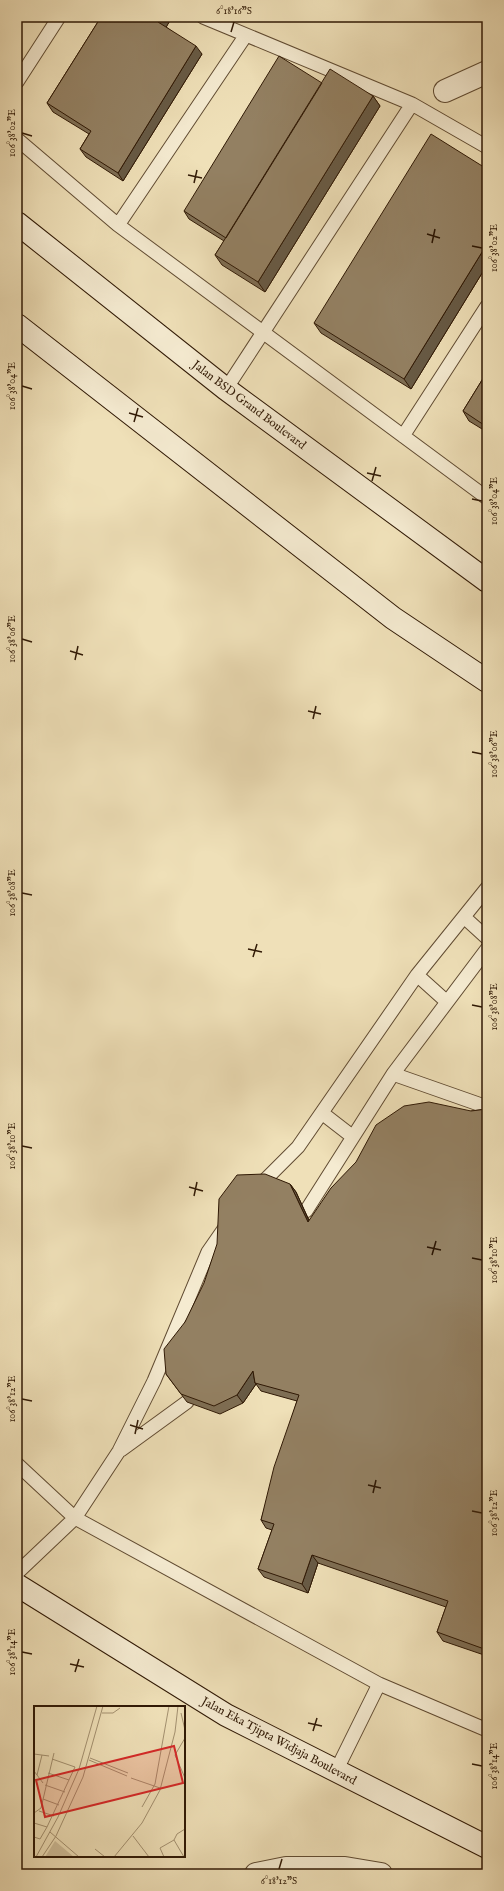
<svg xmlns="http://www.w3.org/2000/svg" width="504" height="1891" viewBox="0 0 504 1891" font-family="'IM FELL English',serif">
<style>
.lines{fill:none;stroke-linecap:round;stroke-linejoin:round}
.lane-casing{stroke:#604b32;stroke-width:15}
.street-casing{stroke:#604b32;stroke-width:24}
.secondary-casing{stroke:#301905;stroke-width:24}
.lane{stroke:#f5ebd1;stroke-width:13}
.street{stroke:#f5ebd1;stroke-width:22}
.secondary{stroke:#f5ebd1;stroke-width:22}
.wall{fill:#7e6e54;stroke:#301905}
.shaded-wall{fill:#675a45;stroke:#301905}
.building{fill:#938062;stroke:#301905}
.ticks{fill:none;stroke:#301905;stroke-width:1.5}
.labels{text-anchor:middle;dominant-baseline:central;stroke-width:3;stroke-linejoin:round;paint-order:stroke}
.street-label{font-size:12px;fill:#301905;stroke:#f5ebd1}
.inset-road{fill:none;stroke:#a39070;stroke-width:1}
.view{fill:#d62828;fill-opacity:0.15;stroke:#d62828;stroke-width:2}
.inset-edge{fill:none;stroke:#301905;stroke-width:2}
.neatline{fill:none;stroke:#301905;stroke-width:1.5}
.ticks-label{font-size:10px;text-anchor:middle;fill:#301905}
</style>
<rect width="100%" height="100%" fill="#efe0b8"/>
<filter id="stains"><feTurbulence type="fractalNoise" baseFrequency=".005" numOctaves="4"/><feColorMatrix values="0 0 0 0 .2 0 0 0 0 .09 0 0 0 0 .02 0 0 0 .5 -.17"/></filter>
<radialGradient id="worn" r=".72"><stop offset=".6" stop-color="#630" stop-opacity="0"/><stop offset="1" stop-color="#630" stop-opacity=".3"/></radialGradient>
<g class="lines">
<!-- lane casing -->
<g class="lane-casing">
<path id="lane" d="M203 17 412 104 487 147
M17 82 59 17
M17 139 118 225 487 498
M118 225 246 35
M226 389 412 104
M403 436 487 306
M464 917 487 938
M417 975 447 1002
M393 1074 487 1107
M322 1113 353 1137
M262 1183 298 1147 417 975 487 888
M306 1211 393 1074 487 949
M121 1450 187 1402
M17 1464 75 1518 379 1684 487 1730
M17 1573 75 1518 119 1451 154 1381 208 1252 224 1229
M336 1771 379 1684"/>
</g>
<!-- street casing -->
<g class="street-casing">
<path id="street" d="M445 91 487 72
M256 1874 286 1868H345L381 1874"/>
</g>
<!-- secondary casing -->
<g class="secondary-casing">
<path id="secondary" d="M17 223 226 389 487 581
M17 325 393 618 487 681
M17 1585 226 1715 487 1847"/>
</g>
<!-- lane -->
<use href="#lane" class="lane"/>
<!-- street -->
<use href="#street" class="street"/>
<!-- secondary -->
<use href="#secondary" class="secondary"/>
</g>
<!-- wall -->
<path class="wall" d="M101 17H172L166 27 202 54 123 181 86 157 80 149 89 134 53 112 47 103Z
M322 83 373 96 380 106 265 292 222 265 215 255 224 241 189 219 184 211Z
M487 169V265L411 389 321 333 314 323Z
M487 372V432L469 421 463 411Z
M487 1109V1656L443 1641 437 1632 446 1607 318 1563 308 1593 264 1577 258 1569 272 1530 266 1528 261 1520 297 1401 261 1391 256 1384 243 1403 220 1414 187 1402 166 1374 185 1322 290 1184 296 1192 309 1220 471 1111Z"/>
<!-- shaded-wall -->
<path class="shaded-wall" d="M17 17H23L17 27Z
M161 17H172L164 31 158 22Z
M196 46 202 54 123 181 118 173Z
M373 96 380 106 265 292 258 282Z
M487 244V265L411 389 404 379Z
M290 1184 296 1192 313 1230 308 1222Z
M253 1371 255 1383 256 1384 243 1403 237 1395Z
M312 1555 318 1563 308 1593 302 1584Z"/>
<!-- building -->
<path class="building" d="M101 17H161L158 22 196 46 118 173 80 149 91 131 47 103Z
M279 56 322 83 226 238 184 211Z
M330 69 373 96 258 282 215 255Z
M431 134 487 169V244L404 379 314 323Z
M487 372V427L463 411Z
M429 1102 471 1111 487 1109V1650L437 1632 448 1601 312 1555 302 1584 258 1569 274 1524 261 1520 274 1467 299 1395 255 1383 253 1371 237 1395 214 1406 181 1394 166 1374 164 1349 185 1322 204 1283 217 1244 219 1199 237 1175 265 1174 290 1184 308 1222 331 1188 356 1162 376 1125 404 1106Z"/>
<!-- ticks -->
<path class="ticks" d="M231 32 234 22M22 133 32 136M188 175 202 178M194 183 197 170M427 234 440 238M432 243 435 229M472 246 482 248M22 386 32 389M129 413 143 417M134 422 138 408M367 473 381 476M372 481 376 467M472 499 482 501M22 639 32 642M70 651 83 655M75 660 78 646M308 711 321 714M313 719 316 706M472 752 482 754M22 893 32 895M248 949 262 952M253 957 257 944M472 1005 482 1007M22 1146 32 1148M189 1187 203 1191M194 1196 197 1182M427 1247 441 1250M432 1255 436 1241M472 1258 482 1260M22 1399 32 1401M130 1425 143 1429M135 1434 138 1420M368 1485 381 1488M373 1493 376 1480M472 1511 482 1513M22 1652 32 1654M70 1664 84 1667M75 1672 79 1659M308 1723 322 1726M313 1731 317 1718M472 1764 482 1766M279 1869 282 1859"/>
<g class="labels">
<!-- street labels -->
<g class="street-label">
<text transform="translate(249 405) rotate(37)">Jalan BSD Grand Boulevard</text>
<text transform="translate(279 1741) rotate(28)">Jalan Eka Tjipta Widjaja Boulevard</text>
</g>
</g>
<!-- overview -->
<g transform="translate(34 1706)">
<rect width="151" height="151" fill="#efe0b8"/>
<path d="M21 135 40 151H11Z" fill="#cfbe9a"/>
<path class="inset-road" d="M68 7H79L86 2M147 7 151 24M151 32 141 49 151 72M0 48 15 50M56 52 94 67M55 54 93 70M0 65 9 77M14 67 35 74M3 69 8 49M97 72 126 82M11 79 31 86M9 93 25 99M108 101 121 78 135 0M5 105 20 110M0 107 7 102 20 47M0 117 13 121M16 126 45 151M99 130 115 151M0 131 6 133 13 121 41 61 18 53M61 143 71 151M2 151 24 111 45 63 63 0M8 151 22 130 49 71 69 0M80 151 108 117 126 84 141 26 144 0M130 151 126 142 140 134M150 151 140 134 143 128 151 123"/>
<path class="view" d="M140 40 149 77 11 111 2 74Z"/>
<rect width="151" height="151" class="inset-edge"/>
</g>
<!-- margin -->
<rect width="504" height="1891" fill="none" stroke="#efe0b8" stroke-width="44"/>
<rect x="22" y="22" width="460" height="1847" class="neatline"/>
<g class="ticks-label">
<text x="234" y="14">6°18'16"S</text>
<text transform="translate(11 133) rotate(-90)" y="4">106°38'02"E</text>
<text transform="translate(493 248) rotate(-90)" y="4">106°38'02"E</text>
<text transform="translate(11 386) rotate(-90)" y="4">106°38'04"E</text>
<text transform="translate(493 501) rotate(-90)" y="4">106°38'04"E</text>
<text transform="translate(11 639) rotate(-90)" y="4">106°38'06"E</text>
<text transform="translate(493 754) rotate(-90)" y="4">106°38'06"E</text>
<text transform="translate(11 893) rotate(-90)" y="4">106°38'08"E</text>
<text transform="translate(493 1007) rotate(-90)" y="4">106°38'08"E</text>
<text transform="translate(11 1146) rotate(-90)" y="4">106°38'10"E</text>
<text transform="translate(493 1260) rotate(-90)" y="4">106°38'10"E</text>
<text transform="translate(11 1399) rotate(-90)" y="4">106°38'12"E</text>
<text transform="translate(493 1513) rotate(-90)" y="4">106°38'12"E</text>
<text transform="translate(11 1652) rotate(-90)" y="4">106°38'14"E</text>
<text transform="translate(493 1766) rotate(-90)" y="4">106°38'14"E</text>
<text x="279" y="1884">6°18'12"S</text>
</g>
<rect width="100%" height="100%" filter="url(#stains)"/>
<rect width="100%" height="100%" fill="url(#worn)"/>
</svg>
